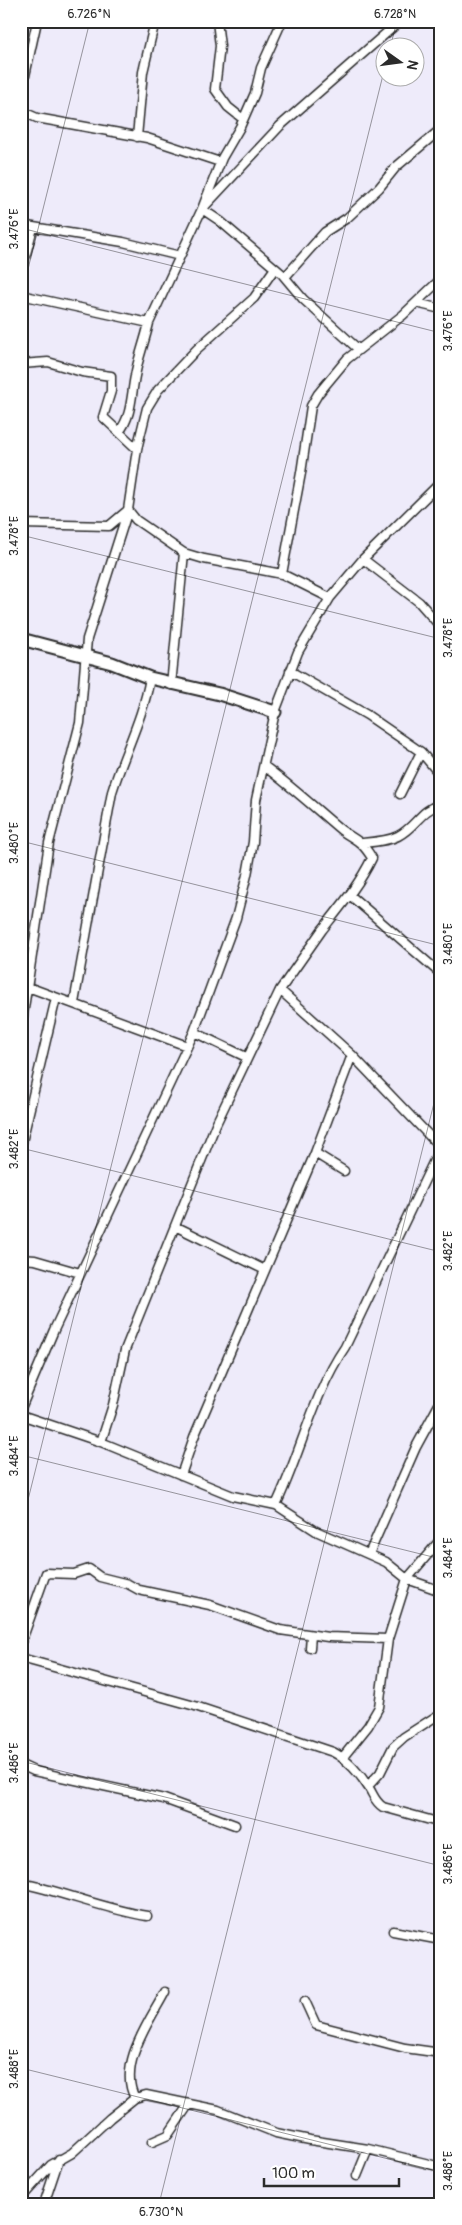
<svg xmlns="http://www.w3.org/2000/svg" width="462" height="2225" viewBox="0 0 462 2225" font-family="Pangolin,sans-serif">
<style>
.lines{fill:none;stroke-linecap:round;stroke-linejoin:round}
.street-casing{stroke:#2b2b2b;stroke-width:11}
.secondary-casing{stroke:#2b2b2b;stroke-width:15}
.street{stroke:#fff;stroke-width:8}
.secondary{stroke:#fff;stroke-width:11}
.ticks{fill:none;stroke:#2b2b2b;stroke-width:1;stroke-opacity:0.45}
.neatline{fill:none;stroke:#2b2b2b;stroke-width:2}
.ticks-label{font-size:12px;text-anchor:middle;fill:#2b2b2b}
</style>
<rect width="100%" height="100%" fill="#eeebfa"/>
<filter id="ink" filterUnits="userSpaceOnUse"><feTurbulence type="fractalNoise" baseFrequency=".02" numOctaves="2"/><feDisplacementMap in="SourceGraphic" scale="10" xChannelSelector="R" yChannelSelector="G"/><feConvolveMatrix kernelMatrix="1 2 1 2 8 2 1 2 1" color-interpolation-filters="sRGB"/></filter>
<g filter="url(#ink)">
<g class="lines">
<!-- street casing -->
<g class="street-casing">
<path id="street" d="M217 21 220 46 215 89 228 107 243 119
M21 94 37 21
M21 111 37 118 147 138 220 162
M137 137 143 72 155 21
M205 206 280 126 400 21
M202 209 220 221 282 274 303 299 358 349
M21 225 123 242 180 256
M21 272 33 228
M285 277 325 232 347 218 379 188 396 167 441 129
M21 295 149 323C145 341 138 358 135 376 131 396 132 416 119 432L137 449
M416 303 441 309
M149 323 202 209 222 158 240 127 255 93 261 68 282 21
M21 364 48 362 82 372 111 376V391L103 417 119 432
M128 510 136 520 184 553 204 559 282 574 330 598
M21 524 109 526 128 510
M363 559 419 602 441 627
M282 574 301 473 311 406 318 394 347 359 403 315 441 279
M290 671 367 715 421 752 400 794
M171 685 184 553
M421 752 441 776
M264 766C291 786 315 808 341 830 356 841 361 840 372 858 359 885 341 906 322 930 308 950 294 970 280 990
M363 843C374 842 388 841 398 836 416 827 420 810 441 804
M351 896 441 974
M28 987 187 1046
M74 1003 112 792C124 753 143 718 150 678
M21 1028 49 843 80 723 87 639 128 510 137 449 147 408 158 390 197 349 254 298 275 268
M194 1032 246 1057
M21 1146 56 998
M315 1153 344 1171
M177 1227 265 1270
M21 1259 35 1260 80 1273
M21 1408 54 1330 194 1032 236 918 247 875 253 842 256 800 275 712 298 652 330 598 363 559 441 482
M21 1415 101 1442 233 1496 276 1505 316 1531 386 1562 407 1579 441 1591
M101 1442 113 1405 125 1350 216 1124 280 990 352 1055 441 1148
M181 1475 194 1437 315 1153 352 1055
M276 1505C301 1453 313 1394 345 1347L440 1148
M369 1554 416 1447 441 1401
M21 1643 46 1573 74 1574 89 1569 100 1577 128 1584 139 1590 210 1605 280 1630 328 1637 388 1639
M310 1648 311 1635
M21 1658 195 1706 333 1752C347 1759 361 1775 369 1788 374 1796 375 1802 383 1807L441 1823
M343 1757 368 1726 379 1707 388 1639 407 1579 441 1539
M21 1765 34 1771 164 1799 235 1825
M368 1786 380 1773 393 1747 404 1737 435 1717 441 1716
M21 1883C64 1892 104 1909 147 1916
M393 1931 441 1940
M305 2001 316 2025 405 2048 441 2053
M135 2098C117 2065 150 2021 165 1992
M152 2142 168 2135 189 2104
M357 2176 368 2149
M21 2198 51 2165 72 2153 110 2118 135 2098 146 2095 218 2110 276 2133 310 2140 368 2149 441 2167
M44 2204 59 2159"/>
</g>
<!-- secondary casing -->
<g class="secondary-casing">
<path id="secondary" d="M21 639 112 663 150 678 219 694 275 712"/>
</g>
<!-- street -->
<use href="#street" class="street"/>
<!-- secondary -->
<use href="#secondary" class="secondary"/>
</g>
</g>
<!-- ticks -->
<path class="ticks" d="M422 21 441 26M390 48 397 21M21 228 441 333M21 297 90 21M21 535 441 639M21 841 441 946M21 1148 441 1252M21 1455 441 1559M21 1528 384 71M21 1761 441 1866M21 2068 441 2172M159 2204 441 1075"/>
<!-- margin -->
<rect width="462" height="2225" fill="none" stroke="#fff" stroke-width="55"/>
<!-- north arrow -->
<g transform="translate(400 62) rotate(104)"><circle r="24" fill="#ffffff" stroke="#aaaaaa"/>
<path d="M0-4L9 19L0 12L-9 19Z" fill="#2b2b2b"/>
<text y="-8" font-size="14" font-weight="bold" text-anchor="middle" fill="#2b2b2b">N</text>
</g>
<!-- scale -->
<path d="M264 2178v8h135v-8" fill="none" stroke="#2b2b2b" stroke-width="2.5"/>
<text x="272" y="2178" font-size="15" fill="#2b2b2b" stroke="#ffffff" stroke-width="4" paint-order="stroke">100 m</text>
<rect x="28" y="28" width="406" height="2170" class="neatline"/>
<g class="ticks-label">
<text x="89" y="18">6.726°N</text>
<text x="395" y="18">6.728°N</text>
<text transform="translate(14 229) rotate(-90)" y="4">3.476°E</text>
<text transform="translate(448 331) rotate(-90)" y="4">3.476°E</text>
<text transform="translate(14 536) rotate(-90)" y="4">3.478°E</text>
<text transform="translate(448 638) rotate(-90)" y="4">3.478°E</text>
<text transform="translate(14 843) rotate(-90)" y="4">3.480°E</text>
<text transform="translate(448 944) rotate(-90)" y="4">3.480°E</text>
<text transform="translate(14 1149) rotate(-90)" y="4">3.482°E</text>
<text transform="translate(448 1251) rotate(-90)" y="4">3.482°E</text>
<text transform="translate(14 1456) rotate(-90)" y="4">3.484°E</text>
<text transform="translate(448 1558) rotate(-90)" y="4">3.484°E</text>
<text transform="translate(14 1763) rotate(-90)" y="4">3.486°E</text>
<text transform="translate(448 1864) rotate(-90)" y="4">3.486°E</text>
<text transform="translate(14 2069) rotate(-90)" y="4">3.488°E</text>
<text transform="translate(448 2171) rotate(-90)" y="4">3.488°E</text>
<text x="161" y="2216">6.730°N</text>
</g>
</svg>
